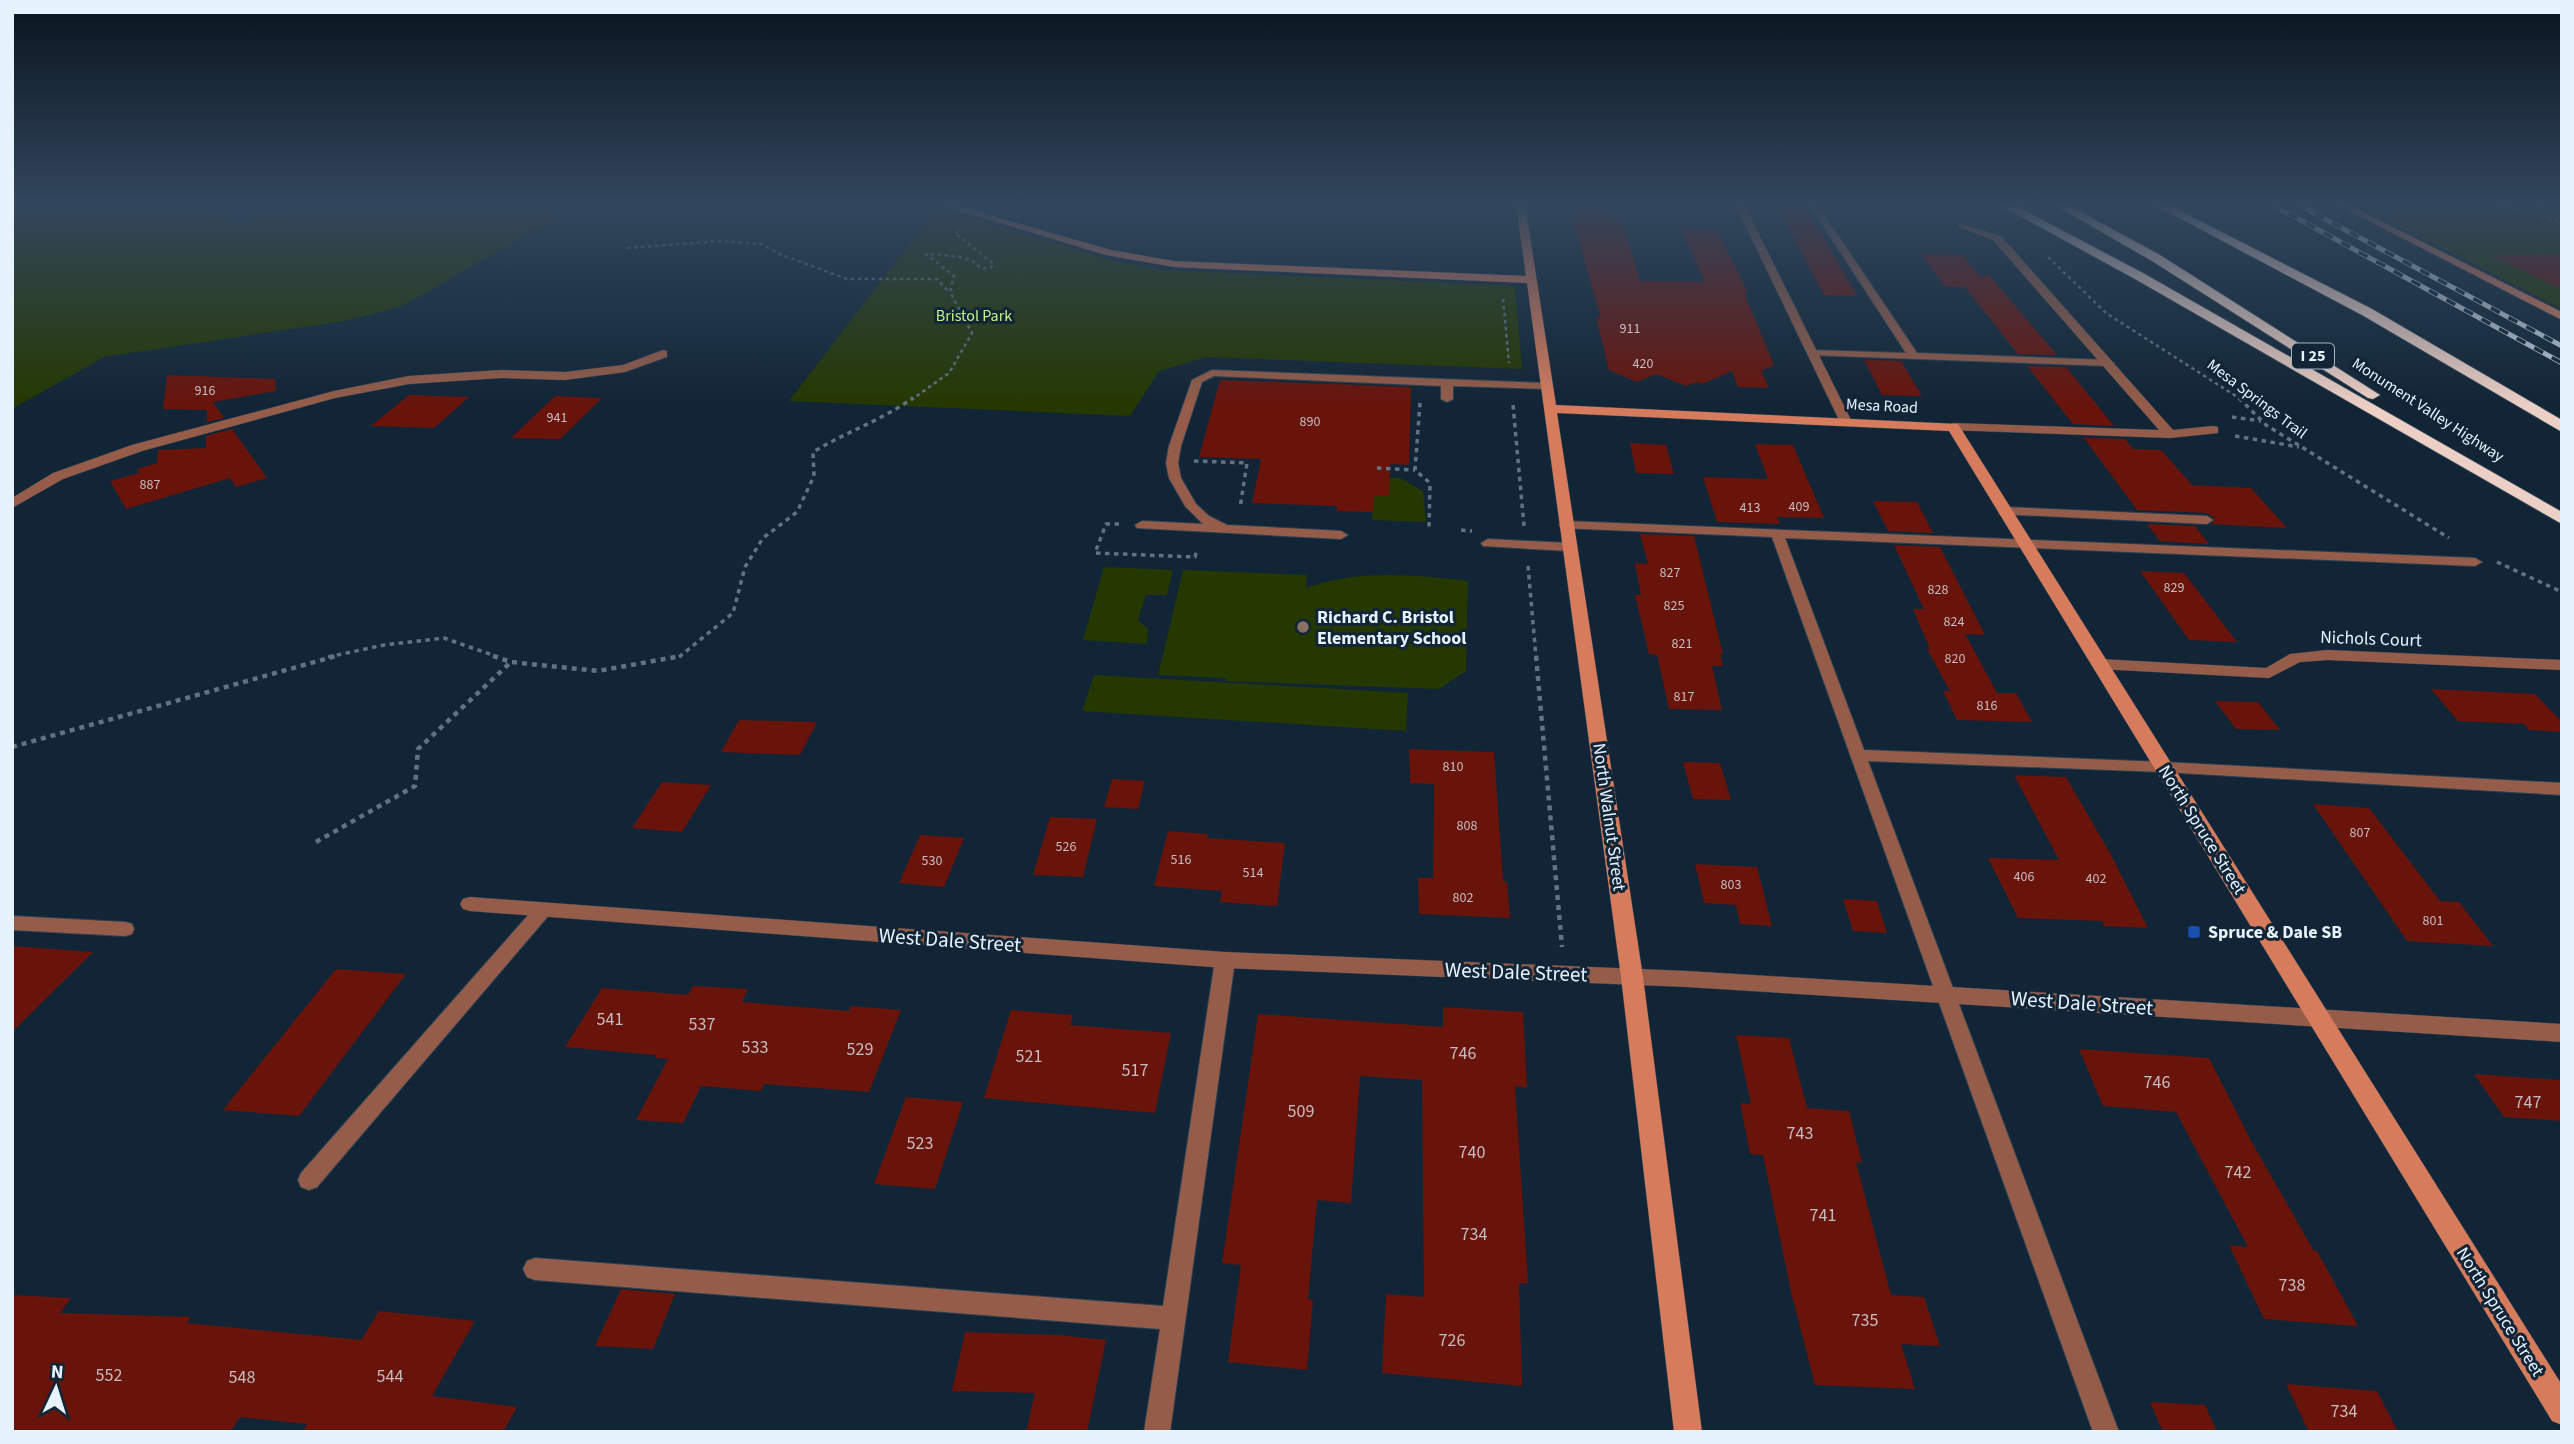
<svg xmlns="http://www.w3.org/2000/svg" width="2574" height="1444" viewBox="0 0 2574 1444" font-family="'Source Sans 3',sans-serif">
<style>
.green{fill:#253801}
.building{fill:#68140b}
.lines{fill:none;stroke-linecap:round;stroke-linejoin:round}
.lane-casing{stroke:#2f4252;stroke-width:2}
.street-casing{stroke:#2f4252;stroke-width:1}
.secondary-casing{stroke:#2f4252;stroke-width:1}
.highway-casing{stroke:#2f4252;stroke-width:2}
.path-far2{stroke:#617381;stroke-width:2.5;stroke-dasharray:3.5 3.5;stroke-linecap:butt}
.path-far1{stroke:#617381;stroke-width:3.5;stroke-dasharray:4.5 4.5;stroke-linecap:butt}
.path{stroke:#617381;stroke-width:4.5;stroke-dasharray:5 5;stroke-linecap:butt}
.lane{fill:#955d49;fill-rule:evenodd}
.street{fill:#955d49;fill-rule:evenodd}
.secondary{fill:#d67c5d;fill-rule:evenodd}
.highway{fill:#eccfc5;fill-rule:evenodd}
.rail-casing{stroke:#c2d0dc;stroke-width:5}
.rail{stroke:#112536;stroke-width:3.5;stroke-dasharray:10;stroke-linecap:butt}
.education-dot{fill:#8d6e63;stroke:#112536;stroke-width:2.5}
.transit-dot{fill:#1a4fb4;stroke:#112536;stroke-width:2.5}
.labels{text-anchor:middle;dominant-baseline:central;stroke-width:6;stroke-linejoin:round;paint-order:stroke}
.number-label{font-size:14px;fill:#c6bbc1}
.far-park-label{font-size:16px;fill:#c3f383;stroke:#112536}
.shield{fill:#112536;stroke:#a6b5c2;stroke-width:2}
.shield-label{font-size:16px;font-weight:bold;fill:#e6f3fe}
.far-street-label{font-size:16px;fill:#e6f3fe;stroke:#112536}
.poi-label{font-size:18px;font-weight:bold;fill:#e6f3fe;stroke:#112536;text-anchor:start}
.street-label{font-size:18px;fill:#e6f3fe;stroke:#112536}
.near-number-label{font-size:18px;fill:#c6bbc1}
.near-street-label{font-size:21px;fill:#e6f3fe;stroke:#112536}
</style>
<rect width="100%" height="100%" fill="#112536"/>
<!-- green -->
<path class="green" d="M12 204H201L236 222 308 204H552L564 214 400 307 344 321 104 357 12 409Z
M2355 204H2562V309Z
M938 207 1117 262 1158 270 1515 286 1522 369 1207 357 1159 371 1130 416 789 401Z
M1381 477 1400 478 1423 491 1426 522 1372 520 1374 496H1389V488Z
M1104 567 1173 570 1167 595H1146L1138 620 1148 629 1147 644 1083 640Z
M1183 570 1307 575 1306 588C1362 569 1410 575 1468 581L1466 671 1439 689 1226 681V678L1158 675Z
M1094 675 1408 693 1406 731 1082 711Z"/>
<!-- building -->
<path class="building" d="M1574 204H1607L1611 218H1621L1640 281 1705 282 1681 229 1717 230 1748 293H1744L1774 365 1761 371 1769 388 1738 387 1732 371 1702 384 1696 382 1686 386 1656 374 1637 382 1609 370 1596 317H1601L1573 221H1577Z
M1776 204H1804L1857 296 1824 295Z
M1921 254 1962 255 1982 278 1988 274 2057 355 2018 354 1965 287 1945 286Z
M2562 254V289L2492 256Z
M1864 360 1901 361 1922 396 1882 395Z
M2027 366 2066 367 2114 426 2073 424Z
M167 375 275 379 276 391 213 402 224 418 207 422V410L163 409Z
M1220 380 1411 387 1409 465 1390 464 1389 496H1374L1373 512 1337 511V506L1252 503 1261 459 1199 457Z
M409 395 469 397 434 428 371 426Z
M555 396 602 398 560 439 511 438Z
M232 429 267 478 236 487 230 478 126 509 110 481 139 473 137 469 157 463 158 450 206 448V436Z
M2084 438 2125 439 2133 449 2161 450 2192 485 2251 488 2287 528 2211 524 2215 519 2207 513 2137 510Z
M1630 443 1666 445 1674 474 1636 473Z
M1755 444 1793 445 1824 518 1777 517 1780 524 1717 522 1703 477 1768 479Z
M1873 501 1917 502 1933 533 1888 531Z
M2147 524 2195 526 2209 544 2160 541Z
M1640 534 1694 536 1723 654H1720L1723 666H1712L1722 710 1669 709 1657 655 1649 654 1635 595H1641L1635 563 1648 564Z
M1894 545 1940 547 1985 635 1965 634 1997 693H2016L2032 722 1957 720 1943 691H1950L1927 649H1930L1913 609H1924Z
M2140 571 2184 573 2237 642 2189 640Z
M2431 689 2535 694 2562 722V732L2529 730 2524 724 2458 721Z
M2215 701 2258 702 2280 730 2236 729Z
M739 720 817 722 800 755 721 752Z
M1409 749 1494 752 1503 881 1507 882 1510 918 1419 914 1418 878H1433L1434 784 1410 783Z
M1683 762 1720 763 1731 800 1693 799Z
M2014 775 2066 777 2110 853 2148 928 2104 926 2102 921 2018 918 1988 858 2059 860Z
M1112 779 1145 781 1138 809 1104 807Z
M662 782 711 785 682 832 632 828Z
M2313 804 2369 808 2440 901 2459 902 2493 946 2407 941Z
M1050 817 1097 819 1083 877 1033 875Z
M1168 831 1208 834 1207 838 1285 843 1277 906 1220 902 1222 891 1154 886Z
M920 835 964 838 944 887 899 883Z
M1695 864 1757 867 1772 926 1740 924 1736 905 1704 903Z
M1843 899 1877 901 1887 933 1853 931Z
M12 946 93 952 12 1032Z
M336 969 406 974 299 1116 223 1110Z
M693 986 748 989 742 1002 849 1011 851 1006 901 1010 869 1092 764 1084 761 1091 701 1086 683 1123 636 1120 668 1059 655 1058 656 1055 565 1047 602 988 688 995Z
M1443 1007 1523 1012 1527 1087 1515 1086 1528 1283H1519L1522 1386 1382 1373 1386 1294 1424 1297 1422 1080 1360 1076 1351 1203 1317 1200 1308 1299 1313 1300 1307 1370 1228 1362 1241 1265 1222 1263 1258 1014 1443 1027Z
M1011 1010 1073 1015 1070 1025 1171 1033 1155 1113 984 1098Z
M1736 1035 1789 1038 1807 1108 1849 1111 1862 1163 1856 1162 1891 1295 1924 1297 1940 1346 1901 1344 1915 1389 1815 1385 1791 1292 1763 1155 1750 1154 1740 1103 1751 1104Z
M2079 1049 2209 1058 2250 1139 2314 1251H2317L2358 1326 2264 1319 2229 1245 2248 1247 2176 1112 2103 1106Z
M2474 1074 2562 1080V1121L2504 1117Z
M906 1097 963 1102 935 1189 874 1184Z
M621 1289 675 1294 653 1349 595 1346Z
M12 1295 71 1298 60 1313 191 1317 187 1323 361 1340 379 1311 475 1321 432 1396 517 1407 503 1432H303L307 1424 240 1417 230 1432H12Z
M965 1332 1059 1335 1106 1340 1087 1432H1026L1035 1393 952 1391Z
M2286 1384 2377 1391 2398 1432H2309Z
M2150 1402 2205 1405 2217 1432H2163Z"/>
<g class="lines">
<!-- lane casing -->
<g class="lane-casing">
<path id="lane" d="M1809 204H1817L1917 353 2109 360 2114 363 2109 366 1808 355V351L1812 350 1906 353Z
M1212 370 1546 383 1552 386 1546 389 1453 386V399L1447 402 1441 399V386L1214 376 1202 382 1181 446 1178 463 1181 478 1196 504 1209 516 1227 525 1341 531 1348 535 1341 539 1137 528 1135 525 1142 521 1203 524 1185 506 1169 478 1166 463 1169 446 1192 380Z
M2004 507 2207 516 2213 520 2207 524 1999 514V508Z
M1566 521 2475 558 2482 562 2475 566 1785 538 1864 750 2163 762 2562 783V795L2163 772 1868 761 2119 1432H2093L1772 537 1561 528 1559 525Z
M1488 539 1569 543 1576 547 1569 551 1483 546 1481 543Z
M543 903 549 905 552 910 549 915 317 1187 309 1190 301 1187 298 1180 301 1173 537 905Z
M12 916 125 922 132 924 134 929 132 934 125 936 12 930Z
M1225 953 1232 955 1235 960 1170 1432H1144L1160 1329 535 1280 527 1277 523 1269 527 1261 535 1258 1163 1306 1215 960 1218 955Z"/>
</g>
<!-- street casing -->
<g class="street-casing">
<path id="street" d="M1735 204H1744L1852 422 1851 425 1846 426 1840 422Z
M1958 223 2001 236 2173 430 2213 426 2218 427V433L2170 438 1948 430 1947 427 1953 423 2159 430 1993 240 1958 227Z
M663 350 667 351V357L625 372 565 380 501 378 409 384 335 398 142 451 63 479 12 508V498L53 473 132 445 334 391 409 376 501 370 565 372 623 365Z
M2328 650 2562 660V670L2328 660 2300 662 2269 678 2099 669 2091 664 2099 659 2266 668 2290 654Z
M470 897 1225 952 1687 971 2562 1024V1042L1687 987 1225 968 470 911 463 909 460 904 463 899Z"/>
</g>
<!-- secondary casing -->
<g class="secondary-casing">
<path id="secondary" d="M937 204H951L1111 250 1174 261 1526 276 1516 204H1525L1556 405 1958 424 2562 1385V1425L2552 1421 1949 431 1557 413 1643 977 1702 1432H1674L1621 977 1527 283 1174 267 1106 255Z
M2336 204H2347L2562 312V320Z"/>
</g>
<!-- highway casing -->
<g class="highway-casing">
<path id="highway" d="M1998 204H2012L2143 273 2562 512V524L2135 279Z
M2053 204H2066L2160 255 2380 395 2373 399 2368 398 2152 261Z
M2153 204H2167L2372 309 2562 420V432L2362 315Z"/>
</g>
<!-- path-far2 -->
<path class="path-far2" d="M2494 204 2562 222
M2533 204 2562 217
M627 248 720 241 761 244 782 255 847 279H937L949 292
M2048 257 2106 313 2242 400
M1503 299 1509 363
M911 400 949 373 972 333 950 292 954 276 926 254 956 256 971 260 981 268H990L994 264 955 233 960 231"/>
<!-- path-far1 -->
<path class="path-far1" d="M2239 398 2266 425 2449 538
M1420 403 1415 470 1430 483 1429 528
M1513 405 1524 526
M2232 417 2261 421
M2235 436 2299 447
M1194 461 1247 463 1240 508
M1377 468 1415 470
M1119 524H1106L1095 553 1195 557 1197 549
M1461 530 1472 531
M2497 562 2562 592
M1528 566 1536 657
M328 657 384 645 444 638 498 657
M679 657 733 613 745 567 763 538 797 512 814 476 813 452C846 432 882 420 913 398"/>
<!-- path -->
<path class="path" d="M493 656 511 662 598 671 681 656
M1536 656 1562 947
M12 747 336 656
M316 842 415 786 418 749 511 662"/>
<!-- lane -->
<use href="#lane" class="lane"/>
<!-- street -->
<use href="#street" class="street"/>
<!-- secondary -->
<use href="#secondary" class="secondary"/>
<!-- highway -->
<use href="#highway" class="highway"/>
<!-- rail casing -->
<g class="rail-casing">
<path id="rail" d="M2271 204 2562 363
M2297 204 2562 346"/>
</g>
<!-- rail -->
<use href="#rail" class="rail"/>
</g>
<!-- sky -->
<linearGradient id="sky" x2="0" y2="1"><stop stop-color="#09141e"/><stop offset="0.5" stop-color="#32465d"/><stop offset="1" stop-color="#32465d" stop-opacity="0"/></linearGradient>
<rect width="2574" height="406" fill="url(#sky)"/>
<!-- markers -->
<circle class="education-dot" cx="1303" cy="627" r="7"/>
<rect class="transit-dot" x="2187" y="925" width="14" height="14" rx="3.5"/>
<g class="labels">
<!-- number labels -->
<g class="number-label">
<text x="1630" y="329">911</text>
<text x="1643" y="364">420</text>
<text x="205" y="391">916</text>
<text x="557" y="418">941</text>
<text x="1310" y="422">890</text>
<text x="150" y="485">887</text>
<text x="1799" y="507">409</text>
<text x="1750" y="508">413</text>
<text x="1670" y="573">827</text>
<text x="2174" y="588">829</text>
<text x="1938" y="590">828</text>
<text x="1674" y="606">825</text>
<text x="1954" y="622">824</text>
<text x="1682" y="644">821</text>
<text x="1955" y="659">820</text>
<text x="1684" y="697">817</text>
<text x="1987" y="706">816</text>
<text x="1453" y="767">810</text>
<text x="1467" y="826">808</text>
<text x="2360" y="833">807</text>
<text x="1066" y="847">526</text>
<text x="1181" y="860">516</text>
<text x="932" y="861">530</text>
<text x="1253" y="873">514</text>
<text x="2024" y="877">406</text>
<text x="2096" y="879">402</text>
<text x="1731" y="885">803</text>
<text x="1463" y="898">802</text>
<text x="2433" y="921">801</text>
</g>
<!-- far-park labels -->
<g class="far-park-label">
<text x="974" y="316">Bristol Park</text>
</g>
<!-- shield labels -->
<rect class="shield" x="2292" y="343.5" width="42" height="25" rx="5"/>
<g class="shield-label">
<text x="2313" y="356">I 25</text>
</g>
<!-- far-street labels -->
<g class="far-street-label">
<text transform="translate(2257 399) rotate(37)">Mesa Springs Trail</text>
<text transform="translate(1882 406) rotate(3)">Mesa Road</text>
<text transform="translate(2428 410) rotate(33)">Monument Valley Highway</text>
</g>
<!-- poi labels -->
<g class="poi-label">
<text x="1317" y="617">Richard C. Bristol<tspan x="1317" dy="21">Elementary School</tspan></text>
<text x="2208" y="932">Spruce &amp; Dale SB</text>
</g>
<!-- street labels -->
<g class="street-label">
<text transform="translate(2371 639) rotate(2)">Nichols Court</text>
<text transform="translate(1609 817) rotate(82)">North Walnut Street</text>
<text transform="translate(2202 830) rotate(58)">North Spruce Street</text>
<text transform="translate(2500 1312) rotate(58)">North Spruce Street</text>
</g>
<!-- near-number labels -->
<g class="near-number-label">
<text x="610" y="1019">541</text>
<text x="702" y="1024">537</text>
<text x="755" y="1047">533</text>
<text x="860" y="1049">529</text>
<text x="1463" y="1053">746</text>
<text x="1029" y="1056">521</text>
<text x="1135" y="1070">517</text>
<text x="2157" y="1082">746</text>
<text x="2528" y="1102">747</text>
<text x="1301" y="1111">509</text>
<text x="1800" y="1133">743</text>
<text x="920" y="1143">523</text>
<text x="1472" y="1152">740</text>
<text x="2238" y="1172">742</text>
<text x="1823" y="1215">741</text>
<text x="1474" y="1234">734</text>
<text x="2292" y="1285">738</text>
<text x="1865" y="1320">735</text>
<text x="1452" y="1340">726</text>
<text x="109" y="1375">552</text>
<text x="390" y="1376">544</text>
<text x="242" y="1377">548</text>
<text x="2344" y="1411">734</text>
</g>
<!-- near-street labels -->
<g class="near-street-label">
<text transform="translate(950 940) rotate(4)">West Dale Street</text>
<text transform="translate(1516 972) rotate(2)">West Dale Street</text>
<text transform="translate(2082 1003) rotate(4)">West Dale Street</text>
</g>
</g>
<!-- border -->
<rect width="2574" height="1444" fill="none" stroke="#e6f3fe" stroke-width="28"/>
<!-- north arrow -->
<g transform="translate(56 1388) rotate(4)" stroke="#112536" stroke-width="5" paint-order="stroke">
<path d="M0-5L12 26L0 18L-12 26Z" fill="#e6f3fe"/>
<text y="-10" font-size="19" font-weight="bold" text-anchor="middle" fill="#e6f3fe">N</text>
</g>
</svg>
